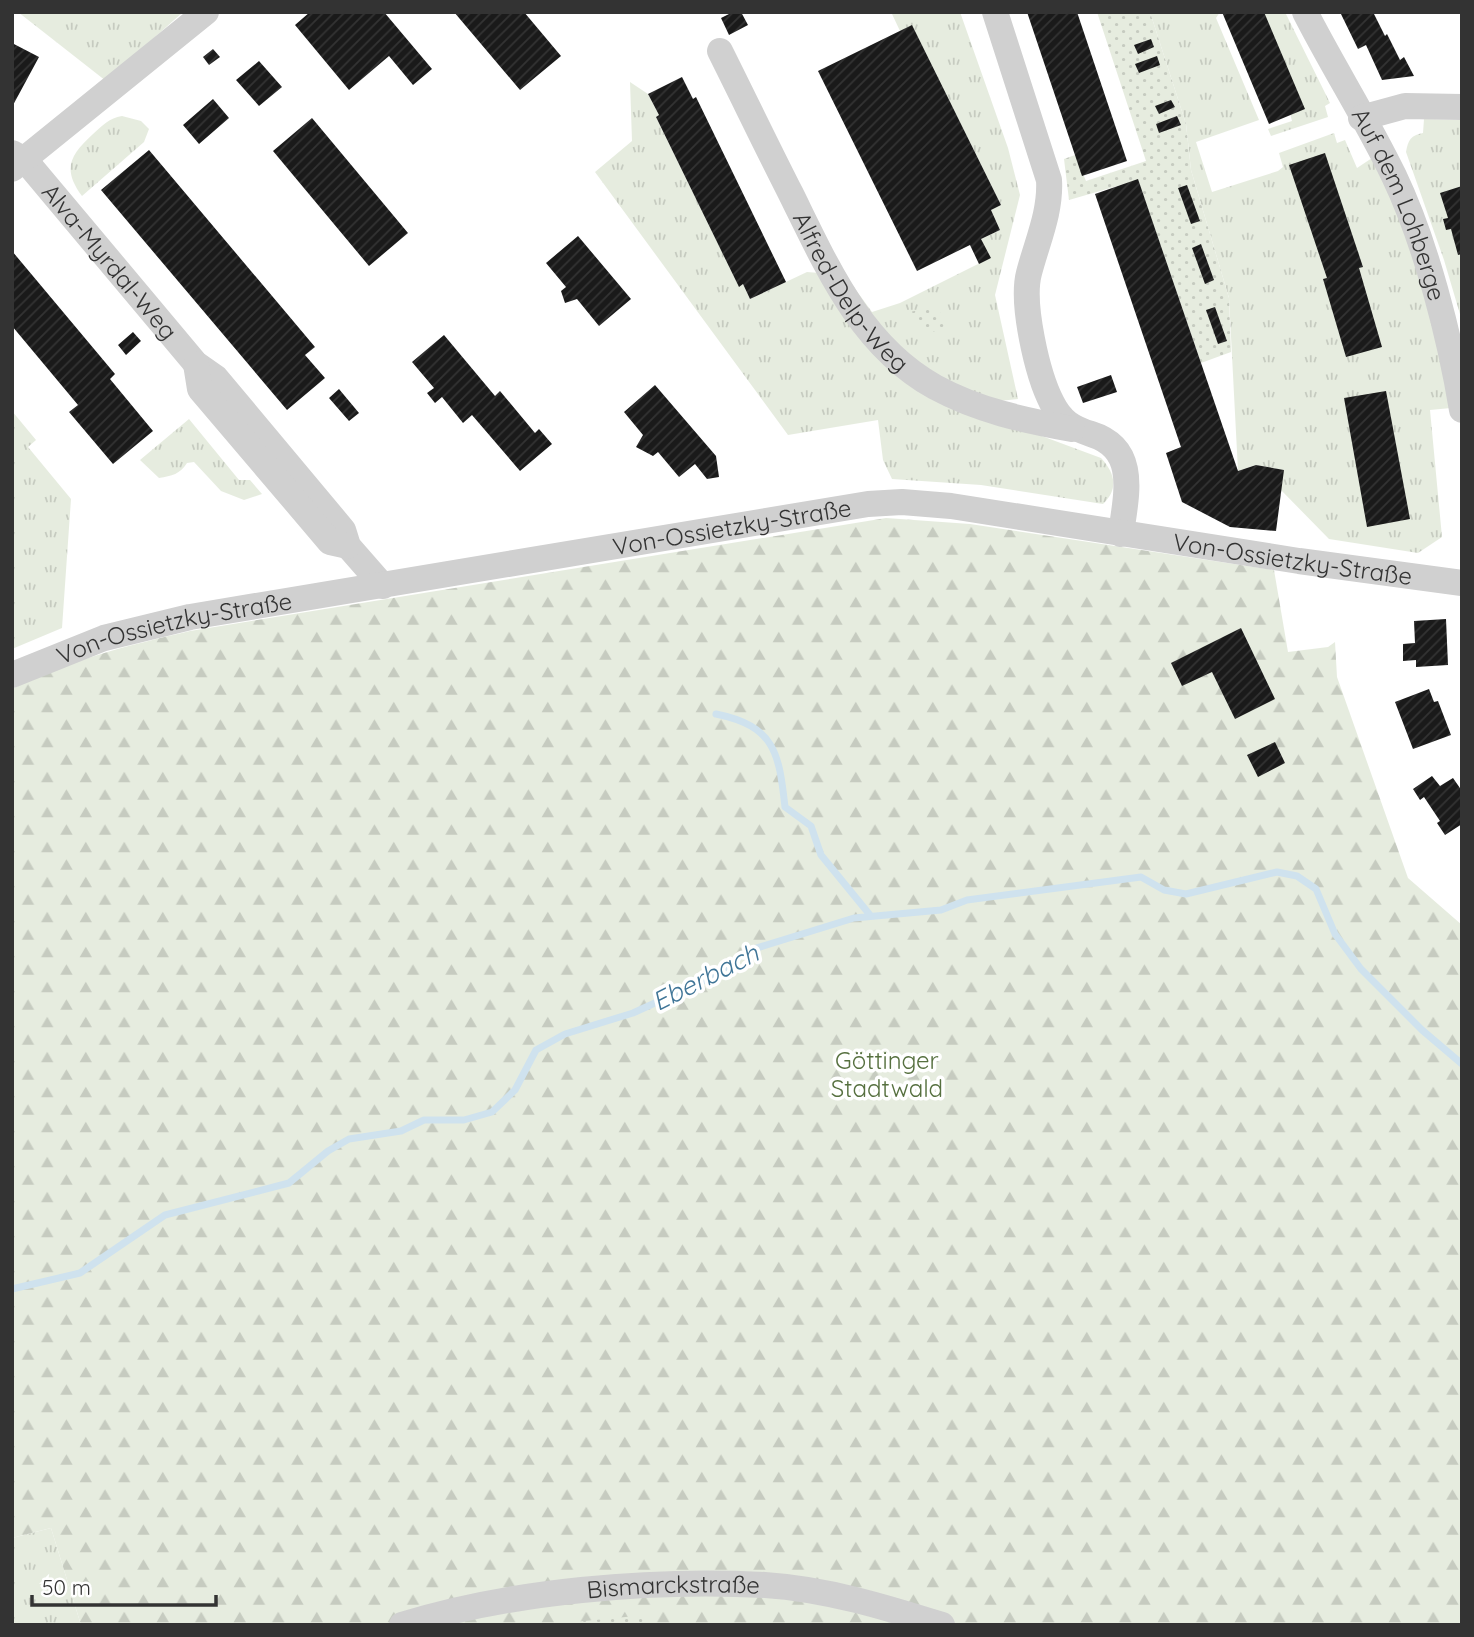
<svg xmlns="http://www.w3.org/2000/svg" width="1474" height="1637" viewBox="0 0 1474 1637" font-family="Quicksand,sans-serif">
<style>
.grass{fill:url(#grass-tufts)}
.forest{fill:url(#forest-firs)}
.park{fill:url(#park-dots)}
.lines{fill:none;stroke-linecap:round;stroke-linejoin:round}
.stream{stroke:#cfe2ee;stroke-width:7}
.building{fill:url(#building-hatch)}
.minor{stroke:#d0d0d0;stroke-width:26}
.labels{text-anchor:middle;dominant-baseline:central;stroke-width:7;stroke-linejoin:round;paint-order:stroke}
.street-label{font-size:24px;fill:#333;stroke:#fff}
.park-label{font-size:24px;fill:#56703f;stroke:#fff}
.water-label{font-size:26px;font-style:italic;fill:#3f7597;stroke:#fff}
</style>
<defs>
<pattern id="grass-tufts" width="24" height="20" patternUnits="userSpaceOnUse" patternTransform="scale(1.75)"><rect width="24" height="20" fill="#e6ecdf"/><path d="M3 7l-1-3M5 7V3M7 7l1-3M15 17l-1-3M17 17v-4M19 17l1-3" fill="none" stroke="#c6cbc0"/></pattern>
<pattern id="forest-firs" width="22" height="20" patternUnits="userSpaceOnUse" patternTransform="scale(1.75)"><rect width="22" height="20" fill="#e6ecdf"/><path d="M5 1l3.5 6h-7zM16 11l3.5 6h-7z" fill="#c6cbc0"/></pattern>
<pattern id="park-dots" width="8" height="8" patternUnits="userSpaceOnUse" patternTransform="scale(1.75)"><rect width="8" height="8" fill="#e6ecdf"/><path d="M2 2h.1M6 6h.1" fill="none" stroke="#c6cbc0" stroke-width="1.8" stroke-linecap="round"/></pattern>
<pattern id="building-hatch" width="6" height="6" patternUnits="userSpaceOnUse" patternTransform="scale(1.75)"><rect width="6" height="6" fill="#1a1a1a"/><path d="M-1 1l2-2M0 6l6-6M5 7l2-2" fill="none" stroke="#333"/></pattern>
</defs>
<rect width="100%" height="100%" fill="#fff"/>
<!-- grass -->
<path class="grass" d="M18 12H183L106 81Z
M894 12H960L1008 148 1020 195 995 295 1018 399 999 401 1031 432 1101 458C1115 473 1119 489 1103 504L981 485 892 479 883 460 878 420 788 435 595 172 632 141 630 82 648 94 659 115 656 117 739 286 743 284 750 299 807 272 845 275 872 312 900 303 990 258 981 239 1000 230 991 210 1001 205 912 26 900 31 892 14Z
M1150 12H1220L1216 18 1259 120 1196 142 1212 192 1278 171 1283 167 1279 153 1334 133 1337 143 1345 140 1357 168 1372 158C1412 235 1434 323 1451 408L1430 410 1442 537 1418 553 1329 539 1281 490 1283 470 1256 465 1238 471 1229 298 1191 170 1186 124Z
M1264 12H1285L1330 103 1325 106 1328 117 1271 136 1268 129 1292 121Z
M122 116 141 121 149 129 144 142 82 196C62 169 70 155 93 134 103 125 109 118 122 116Z
M1424 119 1462 120V321L1444 260 1406 152C1408 140 1411 135 1423 133Z
M12 411 36 440 28 447 71 499 62 628 12 649Z
M189 419 239 480H250L262 494 244 500 221 491 194 462 187 463C180 474 172 476 159 478L140 460Z
M51 1528 81 1625H12V1538Z"/>
<!-- forest -->
<path class="forest" d="M886 518 970 524 1274 570 1288 652 1328 647 1335 642 1337 677 1408 878 1462 925V1625H81L51 1528 12 1538V689C68 660 130 645 190 631Z"/>
<!-- park -->
<path class="park" d="M1097 12H1150L1186 124 1191 170 1229 298 1231 352 1201 363 1138 180 1069 200 1064 159 1075 155 1086 181 1146 161Z
M935 306 949 324 931 333 910 312Z
M646 1615 649 1625H543Z"/>
<g class="lines">
<!-- stream -->
<path class="stream" d="M716 714C775 726 779 753 785 807L811 826 821 855 870 915
M12 1289 80 1273 165 1215 289 1183 328 1151 349 1139 401 1131 424 1120H464L492 1112 515 1090 536 1050 565 1034 633 1013 716 975 747 951 854 918 941 910 967 900 1141 877 1164 890 1186 894 1277 872 1297 876 1316 889 1335 934 1361 969 1422 1030 1462 1064"/>
</g>
<!-- building -->
<path class="building" d="M310 12H384L432 69 413 85 389 56 349 90 295 25Z
M454 12H524L561 56 520 90Z
M733 12H741L748 25 729 35 721 18Z
M1027 12H1077L1127 161 1082 176Z
M1222 12H1264L1305 109 1269 124Z
M1340 12H1373L1385 36 1387 34 1400 60 1404 57 1414 76 1382 80 1366 45 1358 49Z
M912 25 1001 205 991 210 1000 230 981 239 991 258 979 264 970 245 917 271 818 71Z
M1151 39 1154 47 1138 54 1134 45Z
M12 43 39 57 12 107Z
M213 49 220 57 209 65 203 57Z
M1157 56 1160 65 1139 73 1135 64Z
M259 61 282 87 259 106 236 80Z
M682 77 693 99 696 97 786 282 750 299 743 284 739 287 656 117 659 115 648 94Z
M213 99 229 118 199 144 183 125Z
M1171 100 1175 107 1159 114 1155 106Z
M1177 116 1181 125 1159 133 1156 124Z
M312 118 408 233 369 266 273 151Z
M149 150 315 347 305 355 325 378 287 410 101 190Z
M1325 153 1363 267 1359 268 1382 347 1346 357 1323 279 1327 278 1289 165Z
M1138 179 1238 471 1256 465 1284 470 1276 531 1230 527 1182 502 1166 453 1181 447 1095 194Z
M1187 185 1200 221 1191 224 1178 188Z
M1462 186V254L1458 255 1451 229 1446 230 1443 219 1448 218 1440 193Z
M578 236 631 299 599 326 577 299 565 303 561 291 566 287 546 263Z
M1201 244 1214 280 1205 284 1192 248Z
M12 251 115 374 110 379 153 431 113 464 69 412 78 405 12 326Z
M1215 307 1227 341 1218 344 1206 310Z
M133 332 141 341 126 355 118 345Z
M444 335 495 396 500 391 535 433 539 429 552 444 520 471 472 415 463 423 442 397 435 403 427 393 434 388 412 362Z
M1111 375 1117 392 1083 403 1077 387Z
M655 385 716 456 719 477 707 479 695 464 679 477 658 452 653 456 636 447 643 435 624 412Z
M339 389 359 413 349 421 329 398Z
M1386 391 1410 519 1367 527 1344 398Z
M1446 619 1448 665 1416 667V660L1403 661V644L1415 643 1414 621Z
M1241 628 1275 699 1235 719 1212 672 1182 686 1171 663Z
M1429 689 1434 702 1438 701 1451 735 1413 749 1395 702Z
M1275 742 1285 763 1258 777 1247 755Z
M1432 776 1440 786 1453 778 1462 791V824L1445 835 1437 823 1440 821 1424 797 1420 800 1413 789Z"/>
<g class="lines">
<!-- minor -->
<g class="minor">
<path d="M995 12 1049 180C1051 212 1037 242 1029 273 1021 303 1037 374 1052 403 1061 421 1072 428 1091 434 1139 449 1126 495 1121 534"/>
<path id="s1" d="M1305 12C1333 67 1367 120 1394 176 1426 243 1450 337 1462 410"/>
<path id="s2" d="M720 51C744 99 767 147 791 194 827 267 861 346 935 387 979 411 1024 420 1072 429"/>
<path d="M1361 118 1405 106 1462 107"/>
<path id="s3" d="M12 153 25 160 196 364 216 378 343 530 348 546 383 586"/>
<path d="M12 169 206 12"/>
<path d="M196 364 200 389 330 542 348 546"/>
<path id="s4" d="M12 675 104 638 190 617 868 504 902 502 951 506 1299 561 1462 583"/>
<path id="s5" d="M402 1625C511 1591 651 1579 765 1585 826 1589 885 1607 942 1625"/>
</g>
</g>
<g class="labels">
<!-- street labels -->
<g class="street-label">
<text stroke="none"><textPath href="#s1" startOffset="215">Auf dem Lohberge</textPath></text>
<text stroke="none"><textPath href="#s3" startOffset="147">Alva-Myrdal-Weg</textPath></text>
<text stroke="none"><textPath href="#s2" startOffset="275">Alfred-Delp-Weg</textPath></text>
<text stroke="none"><textPath href="#s4" startOffset="737">Von-Ossietzky-Straße</textPath></text>
<text stroke="none"><textPath href="#s4" startOffset="1304">Von-Ossietzky-Straße</textPath></text>
<text stroke="none"><textPath href="#s4" startOffset="170">Von-Ossietzky-Straße</textPath></text>
<text stroke="none"><textPath href="#s5" startOffset="275">Bismarckstraße</textPath></text>
</g>
<!-- park labels -->
<g class="park-label">
<text x="887" y="1060">Göttinger<tspan x="887" dy="28">Stadtwald</tspan></text>
</g>
<!-- water labels -->
<g class="water-label">
<text transform="translate(705 977) rotate(-27)">Eberbach</text>
</g>
</g>
<!-- border -->
<rect width="1474" height="1637" fill="none" stroke="#333333" stroke-width="28"/>
<!-- scale -->
<path d="M32 1595v10h184v-10" fill="none" stroke="#333333" stroke-width="3.5"/>
<text x="42" y="1595" font-size="21" fill="#333333" stroke="#ffffff" stroke-width="5" paint-order="stroke">50 m</text>
</svg>
